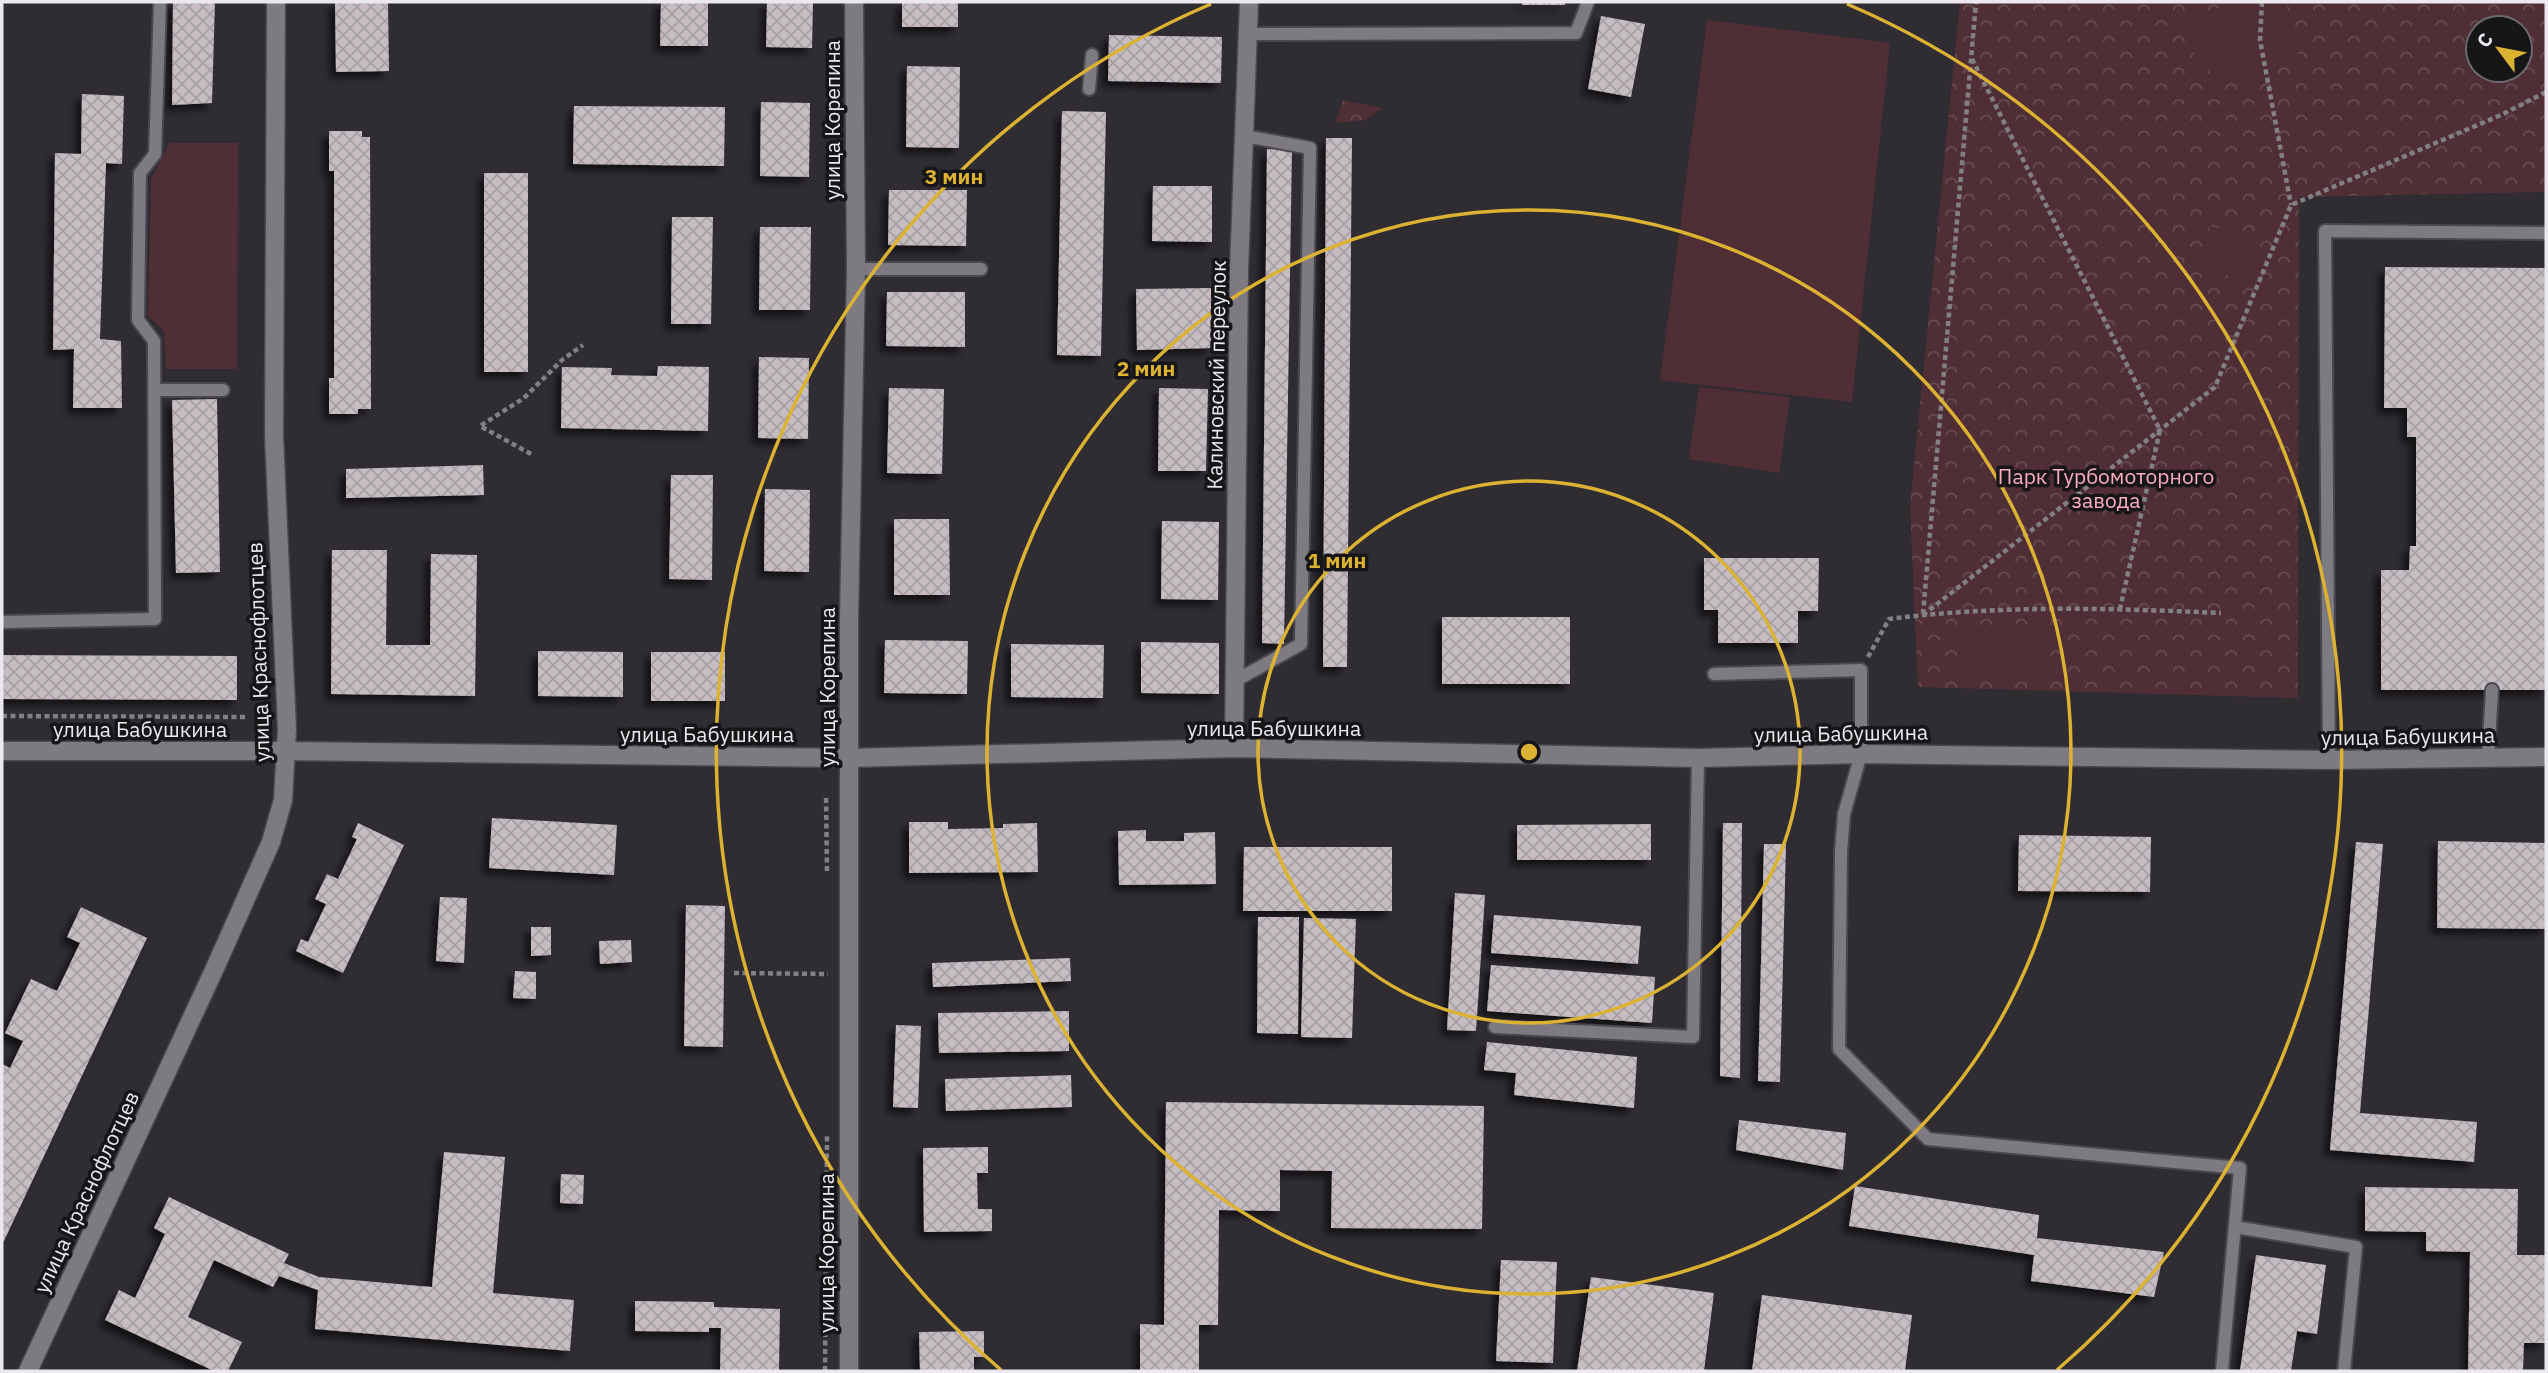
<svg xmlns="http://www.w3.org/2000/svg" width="2548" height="1373" viewBox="0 0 2548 1373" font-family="'IBM Plex Sans',sans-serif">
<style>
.forest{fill:url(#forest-crowns);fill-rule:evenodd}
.park{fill:#4f2e35}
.building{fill:url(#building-cross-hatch);filter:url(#shadow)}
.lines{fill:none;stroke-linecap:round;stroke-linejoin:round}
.lane-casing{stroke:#4a474d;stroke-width:16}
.street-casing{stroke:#4a474d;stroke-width:21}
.secondary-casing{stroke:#4a474d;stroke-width:21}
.path{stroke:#838085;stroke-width:4.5;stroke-dasharray:5 3.5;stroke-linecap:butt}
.lane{stroke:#7e7a82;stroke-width:12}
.street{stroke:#7e7a82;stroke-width:18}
.secondary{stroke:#7e7a82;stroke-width:18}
.ring{fill:none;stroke:#dcb233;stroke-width:3.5}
.labels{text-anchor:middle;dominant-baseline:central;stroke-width:7;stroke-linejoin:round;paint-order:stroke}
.street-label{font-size:21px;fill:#ece9ee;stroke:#161518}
.park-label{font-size:21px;fill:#fcacbc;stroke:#161518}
.centre{fill:#dcb233;stroke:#161518;stroke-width:3.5}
.ring-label{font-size:21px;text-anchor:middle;font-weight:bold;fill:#dcb233;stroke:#161518;stroke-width:7;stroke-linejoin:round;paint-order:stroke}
</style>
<defs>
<pattern id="forest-crowns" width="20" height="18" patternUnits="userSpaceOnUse" patternTransform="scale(1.75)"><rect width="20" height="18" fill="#4f2e35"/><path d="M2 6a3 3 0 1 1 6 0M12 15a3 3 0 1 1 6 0" fill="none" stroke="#684c53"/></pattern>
<pattern id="building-cross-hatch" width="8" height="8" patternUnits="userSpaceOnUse" patternTransform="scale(1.75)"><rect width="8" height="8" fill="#c6bdc3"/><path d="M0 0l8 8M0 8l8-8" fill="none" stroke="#a69fa4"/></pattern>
<filter id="shadow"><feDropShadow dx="-6" dy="6" stdDeviation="3.5" flood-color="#0009"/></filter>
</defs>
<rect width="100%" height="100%" fill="#2f2c32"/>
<!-- forest -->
<path class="forest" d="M1960 2H2546V192L2299 197 2298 698 1918 687 1910 506ZM2478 28H2520V70H2478Z
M1343 100 1382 108 1365 120 1335 123Z"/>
<!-- park -->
<path class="park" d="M2238 2H2286L2299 60 2229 80 2196 65 2187 17Z
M1707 20 1890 43 1852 402 1660 380Z
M170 143H238L237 369H166L164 331 148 316 151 179Z
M2210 226 2262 240 2247 282 2199 265Z
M1699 387 1790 397 1779 473 1689 459Z
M1959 629 2048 634 2046 682 1959 679Z"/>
<!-- building -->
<path class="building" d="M173 2H215L212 103 172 105Z
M335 2H388L389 71 336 72Z
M661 2H708V46H660Z
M767 2H813L812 48 766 47Z
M902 2H958V27H902Z
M1522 2H1565V5H1522Z
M1601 16 1645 24 1631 97 1588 89Z
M1109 35 1222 37 1221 83 1108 81Z
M907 66 960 67 959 148 906 147Z
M82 94 124 96 122 164 106 163 100 339 121 341 122 408H73L74 349 53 350 55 153 81 154Z
M761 102 810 103 809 177 760 176Z
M574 106 725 107 724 166 573 164Z
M1062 111 1106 112 1101 356 1057 355Z
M329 131H362V137H370L371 409H358V414H329V378H334V171H329Z
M1326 138H1352L1347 667H1323Z
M1267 149 1292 150 1284 644 1262 643Z
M484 173H528V372H484Z
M1153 186H1212V242L1152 241Z
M889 190H967L966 246 888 245Z
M672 217H713L711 324H671Z
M760 227H811L810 310H759Z
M2385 267 2546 268V690H2381V570H2409L2410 546H2416V437H2407V408H2384Z
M1211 288 1212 348 1137 350 1136 289Z
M887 292H965V347L886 346Z
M759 357 809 358 808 439 758 438Z
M658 366 709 367 708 431 561 428 562 367 612 368 611 375 657 376Z
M889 388 944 389 942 474 887 473Z
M1159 388 1208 389 1206 471H1158Z
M217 399 220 572 176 573 172 400Z
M483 465 484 495 346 498V469Z
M671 475H713L712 580 669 579Z
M765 489 810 490 809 572 764 571Z
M894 519H949L950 595H894Z
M1162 521 1219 522 1218 600 1161 599Z
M332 550H387L386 645H430L431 554 477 555 475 696 331 694Z
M1704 558H1819L1818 611H1798V643H1718V610H1704Z
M1442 617H1570V684H1442Z
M885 640 968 641 967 694 884 693Z
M1141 642 1219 643V694L1141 693Z
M1011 644 1104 645 1103 698 1011 697Z
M538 651 623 652V697L538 696Z
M651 652H725V701H651Z
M2 655 237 656V700L2 699Z
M492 818 617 825 614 875 489 868Z
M909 822H948V829L1003 828V824L1037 823 1038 872 909 873Z
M358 823 404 845 343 973 296 951 301 939 308 942 326 904 315 899 327 874 338 879 357 839 352 837Z
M1723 823H1742L1740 1078 1720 1076Z
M1651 824V860H1517V825Z
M1146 830V841H1184V833L1215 832 1216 884 1119 885 1118 831Z
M2019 835 2151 837 2150 892 2018 891Z
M2438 841 2546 843V929L2437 928Z
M2356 842 2383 844 2360 1113 2477 1122 2474 1162 2330 1150Z
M1764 844H1786L1780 1082 1758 1081Z
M1244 847H1392V911H1243Z
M1455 893 1485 895 1476 1031 1447 1030Z
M440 897 467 898 464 963 436 961Z
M686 905 725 906 723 1047 684 1046Z
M81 907 147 938 2 1245V1064L10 1068 23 1041 5 1033 31 979 57 991 80 943 67 937Z
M1494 915 1641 926 1638 964 1491 953Z
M1258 917H1299L1298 1034 1257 1033Z
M1304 918 1356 919 1352 1038 1301 1037Z
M531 927H551V955L531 956Z
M631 940 632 962 600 964 599 941Z
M1070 958 1071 981 933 987 932 963Z
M1491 965 1655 977 1652 1023 1487 1011Z
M515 971 536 972V999L513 998Z
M1069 1011V1051L939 1053 938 1013Z
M896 1025 921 1026 918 1108 893 1107Z
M1487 1042 1637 1057 1634 1108 1514 1095 1516 1073 1484 1070Z
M1071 1075 1072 1107 946 1111 945 1079Z
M1166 1102 1484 1106 1482 1229 1331 1228 1332 1171 1280 1170V1211L1219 1210 1218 1325H1199V1371H1140V1324L1164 1325Z
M1739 1120 1846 1133 1843 1170 1736 1150Z
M988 1147V1173H977L978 1209H992V1231L924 1232 923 1148Z
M444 1152 505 1157 493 1293 574 1300 570 1351 315 1329 318 1290 279 1276 273 1287 214 1260 188 1317 242 1342 228 1371H214L105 1320 119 1290 135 1298 165 1234 154 1228 169 1197 289 1254 284 1263 319 1277 432 1287Z
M561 1174 584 1175 583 1204 560 1203Z
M1855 1186 2039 1215 2037 1238 2164 1252 2154 1297 2031 1281 2034 1255 1849 1226Z
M2365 1187 2518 1189 2517 1255H2546V1343H2524L2523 1371H2468L2470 1252 2426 1251V1232L2365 1231Z
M2256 1255 2326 1265 2317 1334 2297 1331 2291 1371H2240Z
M1501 1260 1557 1262 1553 1363 1496 1361Z
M1591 1277 1714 1293 1704 1371H1577Z
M1762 1295 1912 1315 1905 1371H1752Z
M635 1301 714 1302V1307L780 1309 779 1371H720L721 1328H709V1332L635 1331Z
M984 1331V1357H974V1371H920L919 1332Z"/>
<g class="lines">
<!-- lane casing -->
<g class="lane-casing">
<path id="lane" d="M1249 34 1576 33 1588 2
M1089 89 1092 55
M856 269H981
M154 390H223
M2 622 155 619 154 341 138 320 140 173 155 154 160 2
M1714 674 1861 670V754L1844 814 1841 851 1839 1049 1928 1139 2240 1168 2222 1371
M1235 681 1301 644 1310 148 1245 136
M2488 758 2492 690
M2329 760 2325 231 2546 233
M1495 1027 1693 1037 1698 758
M2235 1227 2356 1247 2344 1371"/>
</g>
<!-- street casing -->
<g class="street-casing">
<path id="street" d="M1234 748 1239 270 1249 2
M849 1371V618L856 269 854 2"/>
</g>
<!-- secondary casing -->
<g class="secondary-casing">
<path id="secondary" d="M2 751H286L849 758 1234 748 1698 758 1861 754 2329 760 2546 757
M28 1371 215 968 271 842 283 800 287 729 274 436 276 2"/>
</g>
<!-- path -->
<path class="path" d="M2262 2 2260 40 2291 205
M1972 59 2160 430 2120 609
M531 454 480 426 524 398 562 360 583 345
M1923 614 1976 2
M1923 615 2215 387 2291 205 2501 115 2546 92
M1868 657 1889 619C1998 605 2111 608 2221 613
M2 716 246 717
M826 798 827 871
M734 973 828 974
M825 1371 827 1135"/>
<!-- lane -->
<use href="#lane" class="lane"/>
<!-- street -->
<use href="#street" class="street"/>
<!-- secondary -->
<use href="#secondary" class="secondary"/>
</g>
<!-- distance rings -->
<g class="ring">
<circle cx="1529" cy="752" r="271"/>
<circle cx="1529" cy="752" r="542"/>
<path d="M1001 1370A813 813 0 0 1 1211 4M1847 4A813 813 0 0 1 2057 1370"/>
</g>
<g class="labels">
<!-- street labels -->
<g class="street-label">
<text transform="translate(832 120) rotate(-90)">улица Корепина</text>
<text transform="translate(1216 375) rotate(-89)">Калиновский переулок</text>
<text transform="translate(258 652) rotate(-92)">улица Краснофлотцев</text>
<text transform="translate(827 687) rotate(-90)">улица Корепина</text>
<text x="1274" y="728">улица Бабушкина</text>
<text x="140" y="729">улица Бабушкина</text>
<text transform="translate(1841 733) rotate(-1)">улица Бабушкина</text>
<text x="707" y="734">улица Бабушкина</text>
<text transform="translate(2408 736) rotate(-1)">улица Бабушкина</text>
<text transform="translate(86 1192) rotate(-65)">улица Краснофлотцев</text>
<text transform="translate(826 1253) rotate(-90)">улица Корепина</text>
</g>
<!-- park labels -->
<g class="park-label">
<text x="2106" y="476">Парк Турбомоторного<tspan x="2106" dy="24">завода</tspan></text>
</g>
</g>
<circle cx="1529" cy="752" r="10" class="centre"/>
<g class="ring-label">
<text x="954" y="184">3 мин</text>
<text x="1146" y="376">2 мин</text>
<text x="1337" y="568">1 мин</text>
</g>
<!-- border -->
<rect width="2548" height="1373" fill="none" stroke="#ece9ee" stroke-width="7"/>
<!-- north arrow -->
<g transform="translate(2499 49) rotate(302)"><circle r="33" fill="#161518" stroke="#6c6a6e" stroke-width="2"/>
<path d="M0-5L12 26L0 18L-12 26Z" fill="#dcb233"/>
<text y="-10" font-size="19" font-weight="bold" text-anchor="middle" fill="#ece9ee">С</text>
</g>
</svg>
